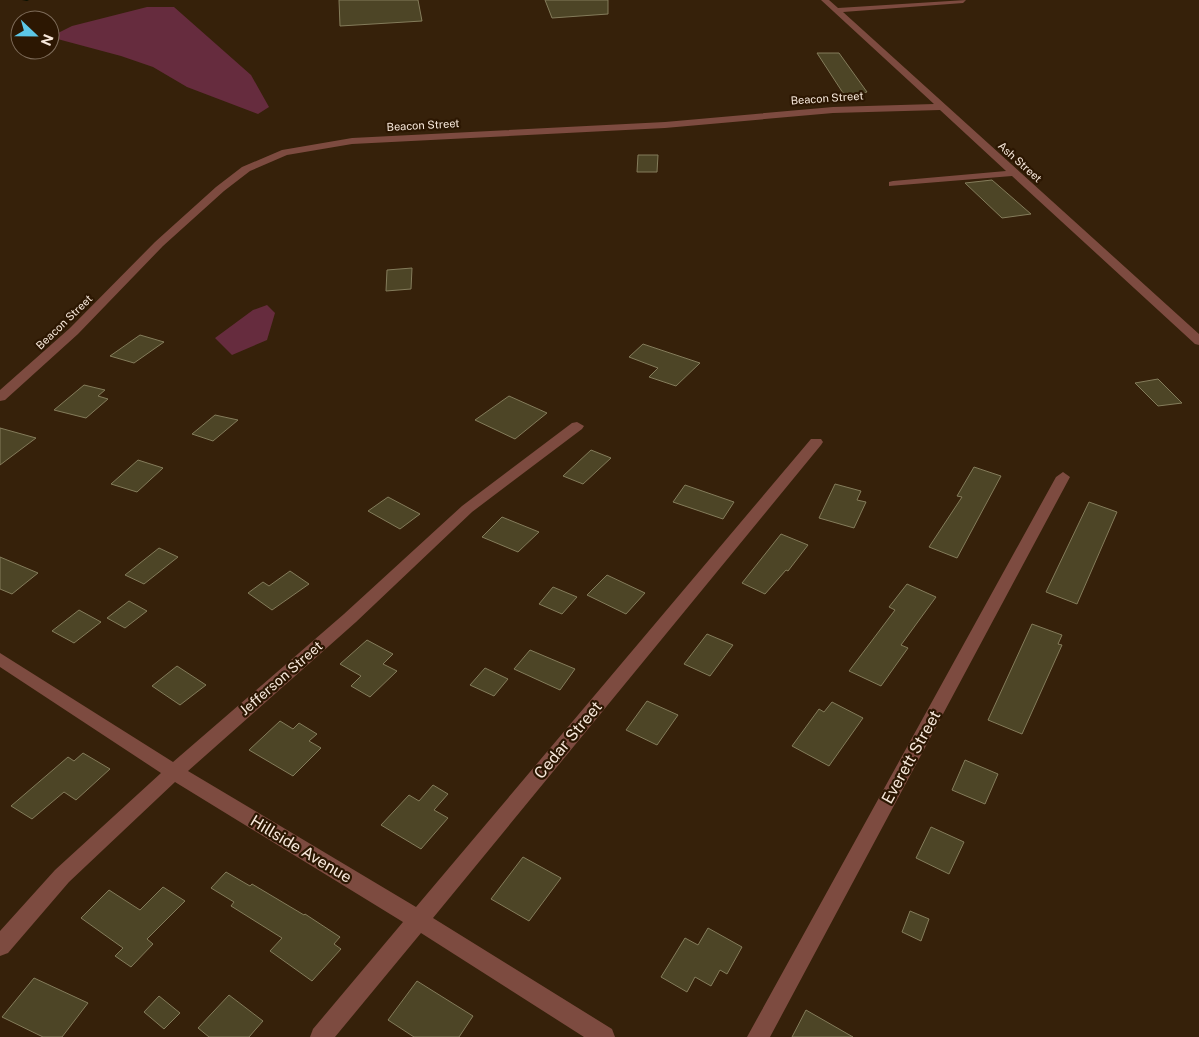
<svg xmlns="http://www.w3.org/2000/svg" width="1199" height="1037" viewBox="0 0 1199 1037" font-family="'Public Sans',sans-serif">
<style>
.green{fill:#662c3e}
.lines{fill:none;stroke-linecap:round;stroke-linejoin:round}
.stream{fill:#081000;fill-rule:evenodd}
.building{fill:#4d4526;stroke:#847c5b}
.minor{fill:#7d4b40;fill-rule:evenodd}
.labels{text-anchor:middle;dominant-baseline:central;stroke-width:4.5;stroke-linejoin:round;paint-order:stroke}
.far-street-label{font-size:11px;fill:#f7e8db;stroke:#2c1702}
.street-label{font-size:14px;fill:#f7e8db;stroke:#2c1702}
.near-street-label{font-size:16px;fill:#f7e8db;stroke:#2c1702}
</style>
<rect width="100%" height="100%" fill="#36210a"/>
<!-- green -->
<path class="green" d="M147 7H174L251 75 269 107 258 114 187 87 153 67 121 56 50 37 72 26Z
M267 305 275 313 267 340 232 355 215 338 253 310Z"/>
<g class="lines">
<!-- stream -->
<path class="stream" d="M22 0H29L27 1Z"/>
</g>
<!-- building -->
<path class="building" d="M339 0H418L422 21 340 26Z
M545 0H608V14L552 18Z
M817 53H839L867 92 850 96 843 93Z
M638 155H658L657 172H637Z
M992 180 1031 214 1002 218 965 183Z
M412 268 411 289 386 291 387 270Z
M140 335 164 342 134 363 110 356Z
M643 344 700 363 676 386 649 377 658 368 629 357Z
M1158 379 1182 403 1158 406 1135 383Z
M84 385 105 390 98 396 108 399 86 418 54 410Z
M509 396 547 413 515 439 475 420Z
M215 415 238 420 213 441 192 434Z
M0 428 36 438 0 465Z
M591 450 611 458 583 484 563 476Z
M138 460 163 468 137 492 111 484Z
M974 467 1001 476 957 558 929 547 962 497 957 496Z
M835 484 861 491 857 500 866 502 854 528 819 518Z
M685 485 734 502 723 519 673 502Z
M388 497 420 514 400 529 368 511Z
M1089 502 1117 512 1077 604 1046 592Z
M502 517 539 532 518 552 482 537Z
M781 534 808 545 788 571 786 570 765 594 742 583Z
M159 548 178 557 144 584 125 575Z
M0 557 38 573 12 594 0 589Z
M290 571 309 584 272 610 248 593 263 582 269 586Z
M607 575 645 593 626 614 587 595Z
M907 584 936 597 901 645 908 648 881 686 849 671 895 610 889 607Z
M553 587 577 597 562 614 539 604Z
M129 601 147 611 125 628 107 618Z
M79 610 101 622 74 643 52 631Z
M1032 624 1062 635 1058 644 1062 645 1022 734 988 720Z
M707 634 733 645 710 676 684 664Z
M367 640 393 654 383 664 397 671 370 697 351 686 361 676 340 664Z
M530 650 575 669 560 690 514 669Z
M177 666 206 685 180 705 152 686Z
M485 668 508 679 494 696 470 685Z
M647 701 678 715 657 745 626 730Z
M832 702 863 718 829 766 792 746 819 709 824 712Z
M280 721 293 729 299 723 317 734 309 741 321 748 293 776 249 750Z
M83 753 110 769 76 800 64 792 32 819 11 806 68 757 74 761Z
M965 760 998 774 985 804 952 790Z
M433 785 448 794 434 810 448 818 421 849 381 825 409 795 419 801Z
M931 827 964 842 949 874 916 858Z
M523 857 561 878 529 921 491 899Z
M226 872 250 886 252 884 304 915 305 914 340 937 334 944 341 949 312 981 270 951 282 938 231 906 234 902 211 888Z
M163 887 185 901 147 939 153 944 131 967 115 956 123 948 81 918 109 890 140 910Z
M910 911 929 919 921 941 902 932Z
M708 928 742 947 727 974 720 970 711 986 695 977 687 992 661 977 685 938 698 945Z
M34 978 88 1003 62 1037H43L2 1017Z
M417 981 473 1016 459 1037H414L388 1020Z
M229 995 263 1021 249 1037H209L198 1028Z
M159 996 180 1013 164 1029 144 1012Z
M806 1010 853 1037H792Z"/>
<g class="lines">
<!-- minor -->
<path class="minor" d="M821 0H829L838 8 966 0 963 3 843 12 1199 334V345L1195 344 1012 176 889 186V182L893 181 1006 171 940 110 833 113 665 128 352 144 287 155 250 171 224 191 163 246 78 334 5 400 0 401V390L70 328 155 242 216 187 242 167 282 150 352 138 665 122 833 107 934 104Z
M577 422 584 426 582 429 472 512 356 622 188 771 416 907 811 439H821L823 442 821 445 433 918 612 1029 615 1037H584L421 933 335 1037H310L313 1029 403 922 175 782 69 882 8 953 0 956V931L55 870 161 773 0 667V653L173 762 344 614 462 506 572 423Z
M1063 472 1070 477 770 1037H747L1056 477Z"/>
</g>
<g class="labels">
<!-- far-street labels -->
<g class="far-street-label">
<text transform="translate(827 98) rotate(-4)">Beacon Street</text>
<text transform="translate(423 125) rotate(-3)">Beacon Street</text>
<text transform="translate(1020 162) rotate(42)">Ash Street</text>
<text transform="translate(64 322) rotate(-44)">Beacon Street</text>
</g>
<!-- street labels -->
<g class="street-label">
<text transform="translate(281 678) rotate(-41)">Jefferson Street</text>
</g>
<!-- near-street labels -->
<g class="near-street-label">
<text transform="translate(568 740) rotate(-50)">Cedar Street</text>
<text transform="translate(911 757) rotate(-61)">Everett Street</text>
<text transform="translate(301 849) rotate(31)">Hillside Avenue</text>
</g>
</g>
<!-- north arrow -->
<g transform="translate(35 35) rotate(112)"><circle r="24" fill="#2c1702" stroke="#7d6b59"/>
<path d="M0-4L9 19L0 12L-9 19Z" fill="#5cc7e7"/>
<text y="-8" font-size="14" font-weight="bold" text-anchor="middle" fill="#f7e8db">N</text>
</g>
</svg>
